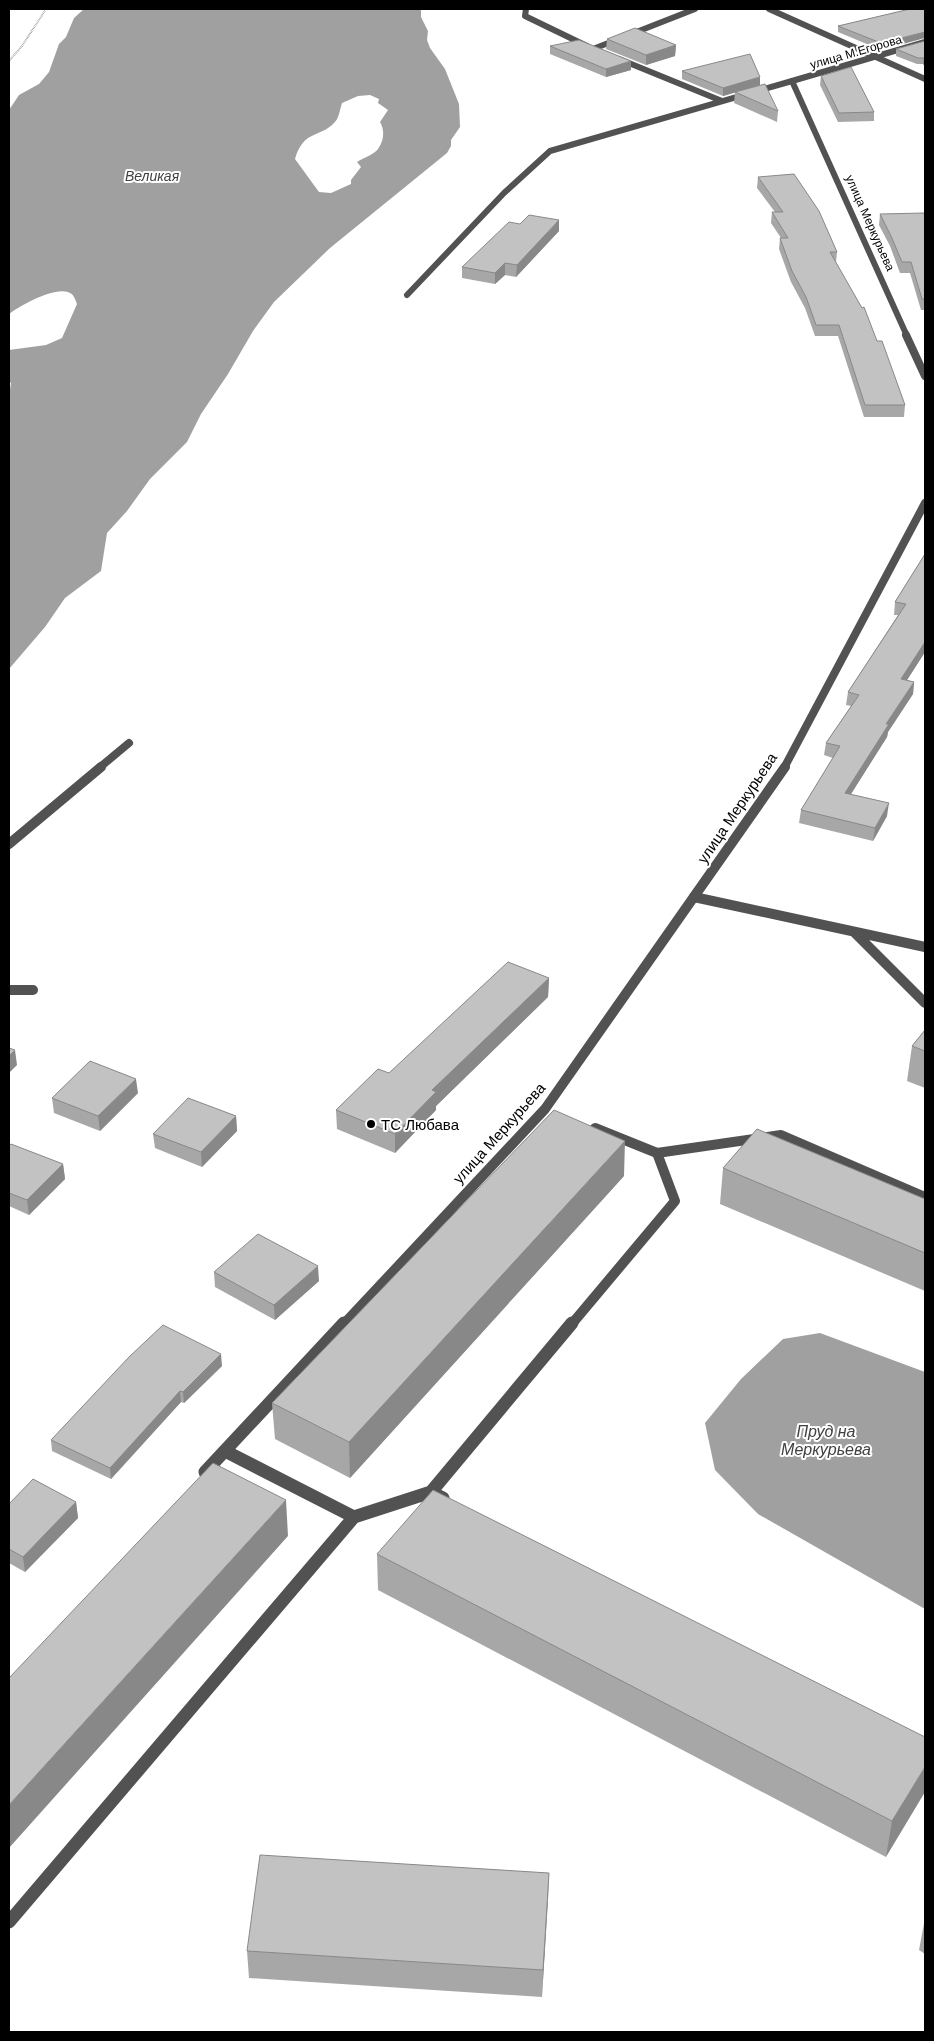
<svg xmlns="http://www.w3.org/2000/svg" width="934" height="2041" viewBox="0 0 934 2041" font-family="Helvetica,sans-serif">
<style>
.water{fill:#a0a0a0;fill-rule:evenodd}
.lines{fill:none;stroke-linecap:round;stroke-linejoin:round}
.path{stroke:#747474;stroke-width:2;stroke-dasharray:0.5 1;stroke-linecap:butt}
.service-far3{stroke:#525252;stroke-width:6}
.service-far2{stroke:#525252;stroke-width:8}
.service-far1{stroke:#525252;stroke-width:10}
.service{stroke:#525252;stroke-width:13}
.minor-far3{stroke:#525252;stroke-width:6}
.minor-far2{stroke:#525252;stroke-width:8}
.minor-far1{stroke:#525252;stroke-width:10}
.minor{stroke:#525252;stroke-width:13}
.wall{fill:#a7a7a7}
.shaded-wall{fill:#888}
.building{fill:#c2c2c2;stroke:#888}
.poi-dot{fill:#000;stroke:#fff;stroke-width:2}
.labels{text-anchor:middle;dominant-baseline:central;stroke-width:4;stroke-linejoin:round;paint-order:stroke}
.far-street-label{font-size:12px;fill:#000;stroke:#fff}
.far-water-label{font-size:14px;font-style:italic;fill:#414141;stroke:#fff}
.street-label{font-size:15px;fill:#000;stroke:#fff}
.poi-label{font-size:15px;fill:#000;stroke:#fff;text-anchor:start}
.water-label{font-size:16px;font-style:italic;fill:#414141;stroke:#fff}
</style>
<rect width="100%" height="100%" fill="#fff"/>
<!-- water -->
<path class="water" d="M84 9H421V17L428 31 427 40 430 48 445 69 459 104 460 127 451 140V146L447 153 330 248 274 302 253 331 228 374 201 414 187 442 150 479 127 511 107 533 101 571 65 598 45 627 9 669V396L11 383 9 382V350L46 345 62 338 77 304C75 299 74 294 68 292 53 287 21 305 9 314V110L19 95 39 84 49 72 59 44 66 37 74 18ZM370 95 379 99 378 103 388 110 380 122C385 130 384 141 378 149 375 154 363 158 357 162L361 167 351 180V184L331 193 319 192 295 159C304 129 319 139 335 122 339 118 340 109 342 103L358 96Z
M820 1333 925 1372V1609L758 1514 715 1470 705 1423 741 1379 783 1339Z"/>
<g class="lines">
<!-- path -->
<path class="path" d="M9 61 22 46 46 9"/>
<!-- service-far3 -->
<path class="service-far3" d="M526 9 525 16 587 46
M769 9 925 79
M593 49 695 9
M619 59 722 101
M407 295 504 193 550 151 792 81"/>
<!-- service-far2 -->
<path class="service-far2" d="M99 768 129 743"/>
<!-- service-far1 -->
<path class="service-far1" d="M9 844 101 767
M694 897 925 947
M854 932 925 1003
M9 990H33
M595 1128 657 1153 781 1135 925 1197
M571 1325 675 1201 657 1153"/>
<!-- service -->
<path class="service" d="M225 1451 354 1517 431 1492 443 1498
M431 1492 572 1323
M9 1922 354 1517"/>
<!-- minor-far3 -->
<path class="minor-far3" d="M907 336 792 81 925 42"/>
<!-- minor-far2 -->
<path class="minor-far2" d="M906 335 925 376
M784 768 925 503"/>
<!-- minor-far1 -->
<path class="minor-far1" d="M343 1325 545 1109 785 767"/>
<!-- minor -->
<path class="minor" d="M205 1472 344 1323"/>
</g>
<!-- wall -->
<path class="wall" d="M910 9 881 50 838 32V26Z
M607 39 676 45 675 56 646 65 606 49Z
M925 41V64H917L896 56V49Z
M550 46 631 61V70L606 77 550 54Z
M682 71 760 77V85L723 96 682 79Z
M821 76 874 112V121L838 122 820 85Z
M735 92 778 111 777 122 734 103Z
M758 177 837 252 836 262 877 341 905 405 904 417H864L838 336H815L805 308 791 282 779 249 780 238H781L771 223 772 212H775L757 188Z
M880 214 925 215V310H921L910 273H900L890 246 879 225Z
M559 231 516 277 505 275 495 284 462 278V267Z
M925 551V652L907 680 914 682 913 694 888 732 887 737 851 794 887 816 873 841 799 823 801 810 833 758 824 755 826 743 851 706 846 705 848 692 898 615H894L895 602 925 554Z
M549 978 548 997 436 1106V1110L395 1153 337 1129 336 1110 389 1073Z
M925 1030V1088L907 1081 912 1046Z
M138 1093 100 1131 54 1113 52 1098Z
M236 1116 237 1131 202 1167 155 1148 153 1134Z
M9 1146 63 1164 65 1179 29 1215 9 1206Z
M723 1168 925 1199V1291L720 1204Z
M624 1176 350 1478 275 1439 272 1403Z
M214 1272 319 1281 275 1320 215 1287Z
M222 1366 184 1403 181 1402 111 1479 52 1451 51 1440Z
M76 1502 78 1518 25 1572 9 1563V1504Z
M377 1554 925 1737 886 1857 378 1590Z
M549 1873 542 1997 249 1978 247 1951Z
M925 1918V1954L919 1950Z"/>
<!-- shaded-wall -->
<path class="shaded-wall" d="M925 32V38L881 50V43Z
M676 45 675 56 646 65V55Z
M924 58H925V64L923 65Z
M631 61V70L606 77V69Z
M760 77V85L723 96V88Z
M559 220V231L516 277 517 265Z
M505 263V275L495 284V273Z
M925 642V652L900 691 901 679Z
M914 682 913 694 888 732 887 737 844 805 845 793 886 724Z
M889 803 887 816 873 841 875 828Z
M549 978 548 997 436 1106V1110L395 1153V1134L432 1090Z
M15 1050 17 1065 9 1073V1056Z
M136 1079 138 1093 100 1131 98 1116Z
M236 1116 237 1131 202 1167 201 1152Z
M625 1141 624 1176 350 1478 349 1442Z
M63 1164 65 1179 29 1215 27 1200Z
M318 1266 319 1281 275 1320 274 1305Z
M221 1354 222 1366 184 1403 183 1392Z
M180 1391 181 1402 111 1479 110 1468Z
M286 1500 288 1536 9 1848V1805Z
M76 1502 78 1518 25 1572 23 1557Z
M925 1767V1792L886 1857 892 1821Z
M549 1873 548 1900 542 1997 543 1970Z"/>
<!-- building -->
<path class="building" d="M910 9H925V32L881 43 838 26Z
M635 28 676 45 646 55 607 39Z
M579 40 631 61 606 69 550 46Z
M925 41V58H918L896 49Z
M750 54 760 77 723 88 682 71Z
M851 67 874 112 839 113 821 76Z
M765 84 778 111 735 92Z
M794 174 819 211 837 252H830L862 308 864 307 877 341H882L905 405H865L839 325H816L806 297 792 271 780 238H788L772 212H783L758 177Z
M924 213 925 215V299H922L911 262H902L891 236 880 214Z
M529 215 559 220 517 265 505 263 495 273 462 267 509 222 520 224Z
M925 554V642L901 679 914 682 886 724H889L845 793 889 803 875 828 801 810 840 746 826 743 859 695 848 692 906 604 895 602Z
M508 962 549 978 432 1090 436 1092 395 1134 336 1110 378 1069 389 1073Z
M925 1030V1051L912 1046Z
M9 1048 15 1050 9 1056Z
M90 1061 136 1079 98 1116 52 1098Z
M188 1098 236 1116 201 1152 153 1134Z
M554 1110 625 1141 349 1442 272 1403Z
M757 1129 925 1199V1253L723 1168Z
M11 1144 63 1164 27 1200 9 1193V1146Z
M258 1234 318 1266 274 1305 214 1272Z
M163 1325 221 1354 183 1392 180 1391 110 1468 51 1440 129 1357Z
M213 1463 286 1500 9 1805V1678Z
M33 1479 76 1502 23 1557 9 1549V1504Z
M433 1490 925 1737V1767L892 1821 377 1554Z
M260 1855 549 1873 543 1970 247 1951Z"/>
<!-- markers -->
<circle class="poi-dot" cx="371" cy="1124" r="5"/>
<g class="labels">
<!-- far-street labels -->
<g class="far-street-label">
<text transform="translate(856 52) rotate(-16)">улица М.Егорова</text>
<text transform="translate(870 223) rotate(66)">улица Меркурьева</text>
</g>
<!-- far-water labels -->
<g class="far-water-label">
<text x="152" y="176">Великая</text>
</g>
<!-- street labels -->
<g class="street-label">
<text transform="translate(737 808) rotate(-56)">улица Меркурьева</text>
<text transform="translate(499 1133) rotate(-48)">улица Меркурьева</text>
</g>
<!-- poi labels -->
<g class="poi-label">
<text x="381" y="1124">ТС Любава</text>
</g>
<!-- water labels -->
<g class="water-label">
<text x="826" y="1431">Пруд на<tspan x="826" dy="18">Меркурьева</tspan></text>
</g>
</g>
<!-- border -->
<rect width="934" height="2041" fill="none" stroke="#000000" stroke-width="20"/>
</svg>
